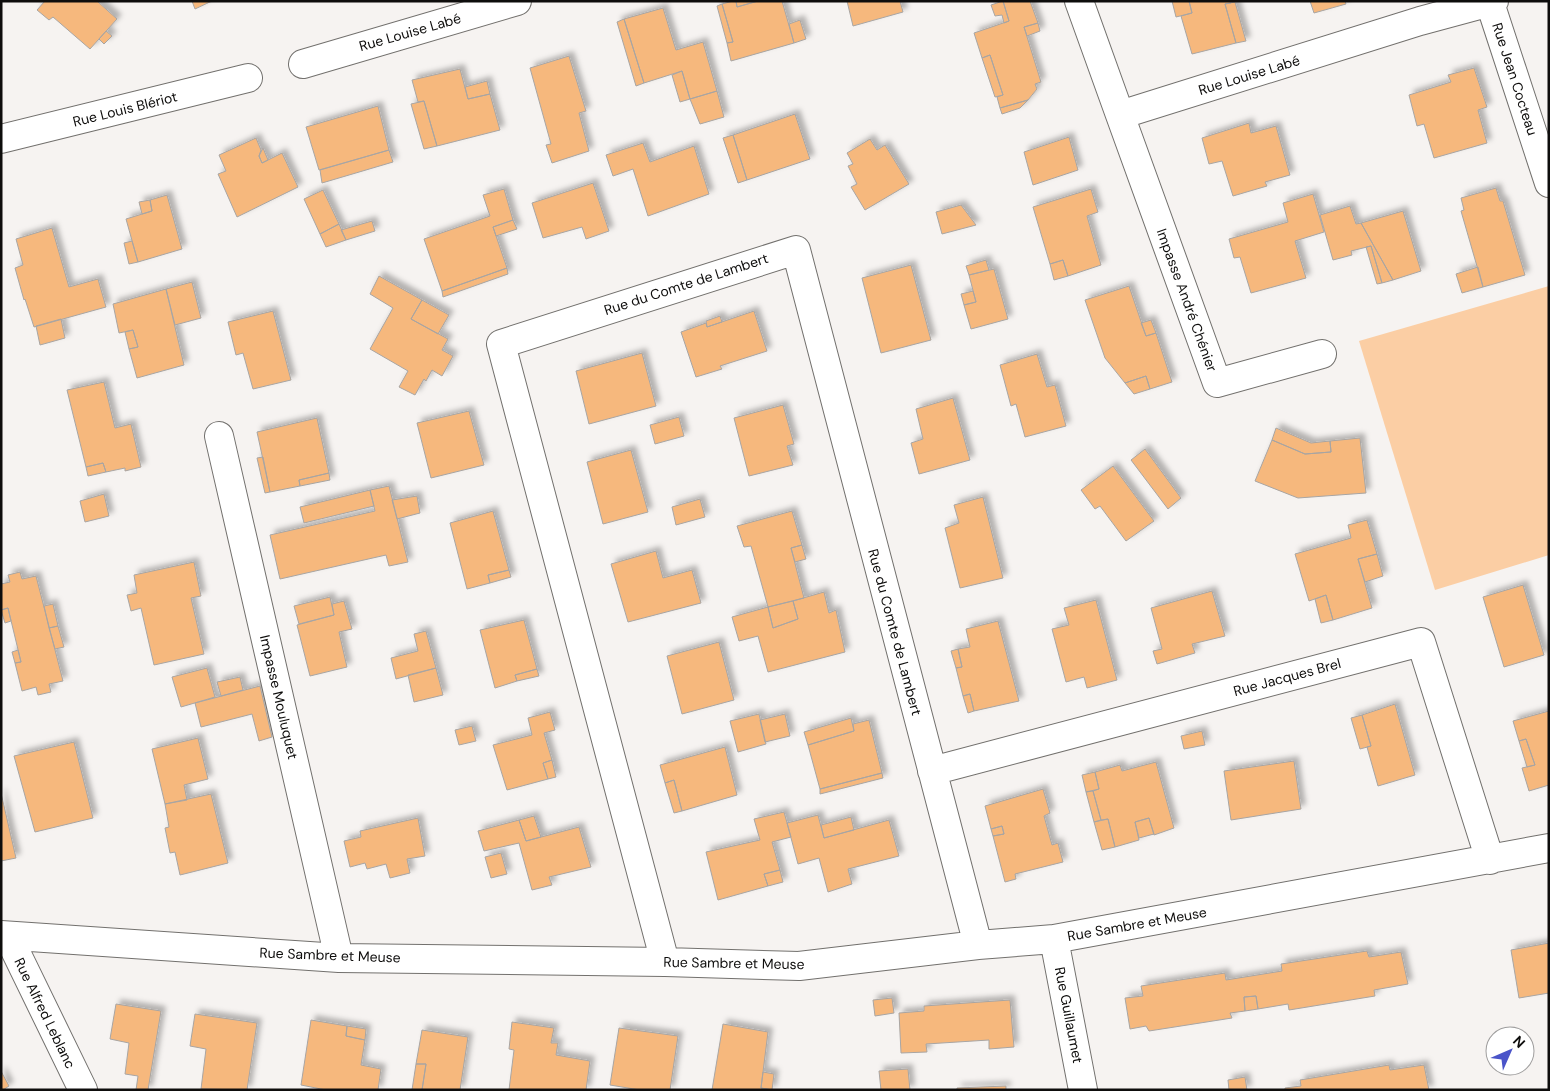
<svg xmlns="http://www.w3.org/2000/svg" width="1550" height="1091" viewBox="0 0 1550 1091" font-family="'DM Sans',sans-serif">
<style>
.green{fill:#fbcea4}
.building{fill:#f6b87d;stroke:#a8a5a3;filter:url(#shadow)}
.lines{fill:none;stroke-linecap:round;stroke-linejoin:round}
.minor-casing{stroke:#72706d;stroke-width:30}
.minor{stroke:#fff;stroke-width:28}
.labels{text-anchor:middle;dominant-baseline:central;stroke-width:4;stroke-linejoin:round;paint-order:stroke}
.street-label{font-size:14px;fill:#0e0d0c;stroke:#fff}
</style>
<defs>
<filter id="shadow"><feDropShadow dx="4.5" dy="-4.5" stdDeviation="2.5" flood-color="#0004"/></filter>
</defs>
<rect width="100%" height="100%" fill="#f6f3f1"/>
<!-- green -->
<path class="green" d="M1549 286V555L1435 590 1359 341Z"/>
<!-- building -->
<path class="building" d="M45 1H97L117 19 90 49 53 17 49 20 37 10Z
M192 1H212L195 9Z
M733 1H736L737 7 758 1H782L794 43 731 61 727 43 733 42 722 4Z
M736 1H758L737 7Z
M847 1H900L903 12 853 26Z
M1003 1 1009 21 1004 23 1002 15 995 16 991 5Z
M1003 1H1030L1038 23 1024 27 1041 82 1035 84 1037 89 1028 100 1000 108 997 97 1003 95 990 55 982 58 974 33 1009 21Z
M1172 1H1189L1192 13 1176 17Z
M1189 1H1230L1231 3 1225 4 1236 43 1192 54 1181 16 1192 13Z
M1310 1H1345L1346 4 1314 13Z
M1235 2 1246 41 1236 43 1225 4Z
M722 4 733 42 727 43 717 6Z
M663 8 676 50 703 42 717 91 690 99 682 71 644 83 624 19Z
M624 19 644 83 636 86 617 22Z
M800 20 806 39 794 43 789 24Z
M1038 23 1040 31 1027 36 1024 27Z
M106 31 112 36 104 44 99 39Z
M990 55 1003 95 995 97 982 58Z
M569 56 586 111 579 113 589 151 552 163 546 145 551 144 530 68Z
M1474 68 1487 107 1478 110 1487 143 1434 158 1424 124 1417 126 1409 95 1451 82 1448 75Z
M460 69 468 99 490 94 500 130 437 146 424 101 418 102 412 80Z
M682 71 690 99 680 102 672 75Z
M487 81 490 94 468 99 465 87Z
M717 91 724 117 700 124 690 99Z
M1028 100 1020 108 1002 114 1000 108Z
M424 101 437 146 424 149 411 104Z
M378 106 389 150 319 170 306 127Z
M795 114 810 159 747 180 733 135Z
M1249 123 1251 133 1276 126 1290 175 1265 182 1267 186 1233 196 1222 161 1209 164 1202 138Z
M733 135 747 180 738 183 723 138Z
M1069 137 1078 170 1033 185 1024 152Z
M256 138 261 150 259 156 262 163 282 153 298 187 237 217 218 174 226 171 219 155Z
M870 139 877 150 885 145 909 184 865 210 851 187 857 184 848 166 853 164 847 153Z
M643 143 650 162 694 146 709 194 648 216 633 169 613 176 606 155Z
M263 148 268 160 262 163 259 156Z
M389 150 393 162 322 183 320 170Z
M593 183 609 231 586 239 582 227 543 238 532 203Z
M1496 188 1500 201H1503L1525 275 1483 287 1461 211 1464 210 1461 198Z
M504 189 513 220 493 227 507 268 442 291 424 239 490 216 483 195Z
M1091 189 1098 212 1087 216 1101 265 1068 276 1063 260 1050 264 1033 207Z
M323 190 339 224 320 234 304 199Z
M1313 194 1324 232 1295 241 1306 278 1251 293 1240 257 1234 258 1229 239 1288 222 1283 203Z
M167 195 182 249 138 262 126 219 152 211 150 200Z
M150 200 152 211 142 214 139 202Z
M961 205 976 225 942 234 936 212Z
M1350 206 1356 224 1361 223 1393 280 1382 283 1371 246 1351 251 1352 255 1333 260 1320 215Z
M1403 211 1421 271 1393 280 1361 223Z
M513 220 517 229 496 236 493 227Z
M372 221 375 231 346 240 341 230Z
M339 224 346 240 326 247 320 234Z
M52 228 69 287 98 279 106 307 34 327 25 299 24 300 15 268 23 265 16 239Z
M132 241 138 262 129 264 124 243Z
M1371 246 1382 283 1377 284 1366 247Z
M986 260 989 270 969 275 966 266Z
M1063 260 1068 276 1054 280 1050 264Z
M911 265 931 340 881 353 862 278Z
M1478 267 1483 287 1462 293 1456 274Z
M507 268 508 274 443 297 442 291Z
M994 269 1008 319 971 329 964 305 976 302 969 275Z
M379 276 422 300 411 319 448 339 442 350 453 356 442 376 432 370 426 381 424 379 415 395 399 387 408 371 370 349 393 308 370 294Z
M192 282 201 318 175 325 166 289Z
M1129 286 1146 336 1156 333 1172 382 1150 389 1146 376 1125 383 1105 358 1085 300Z
M166 289 184 365 137 378 129 349 138 347 133 330 119 333 113 304Z
M973 291 976 302 964 305 961 294Z
M422 300 449 315 438 334 411 319Z
M273 311 291 380 253 389 243 353 236 355 228 322Z
M754 311 767 351 720 366 722 369 696 377 681 332 706 323 707 327Z
M720 316 722 322 707 327 706 321Z
M61 319 65 338 40 345 36 326Z
M1151 320 1156 333 1146 336 1141 323Z
M133 330 138 347 129 349 125 332Z
M642 353 656 406 589 424 576 371Z
M1037 354 1047 387 1055 385 1066 426 1025 437 1016 404 1011 406 1000 365Z
M1146 376 1150 389 1134 394 1125 383Z
M104 382 115 428 131 424 141 467 125 471V468L106 472 103 463 86 467 67 390Z
M953 398 970 460 919 474 911 443 923 439 916 409Z
M783 405 794 444 787 446 793 465 749 476 734 418Z
M469 411 484 465 431 478 417 423Z
M679 417 684 436 655 444 650 425Z
M317 418 329 473 299 480 300 486 270 492 257 432Z
M1276 428 1311 443 1330 441 1331 452 1305 454 1272 440Z
M1360 438 1366 493 1298 498 1255 481 1272 440 1305 454 1331 452 1330 441Z
M1145 449 1181 498 1168 509 1131 460Z
M631 450 648 512 603 524 587 462Z
M263 457 270 492 265 493 257 458Z
M103 463 106 472 88 476 86 467Z
M1113 466 1154 521 1126 541 1100 506 1095 509 1081 490Z
M329 473 330 480 300 486 299 480Z
M389 486 408 562 389 566 386 555 280 579 270 535 375 511 370 490Z
M370 490 374 506 304 523 300 507Z
M104 494 109 516 85 522 80 501Z
M417 496 420 513 397 519 392 500Z
M983 497 1003 578 960 588 945 528 959 523 954 505Z
M700 499 705 517 676 525 672 507Z
M493 511 509 570 488 575 490 583 467 589 450 523Z
M792 511 802 545 791 548 804 598 768 607 751 546 744 547 737 526Z
M1367 520 1377 554 1358 559 1372 608 1333 620 1326 595 1309 601 1295 554 1351 538 1348 525Z
M802 545 806 559 795 562 791 548Z
M656 551 663 578 692 570 701 603 628 622 611 564Z
M1377 554 1383 576 1365 582 1358 559Z
M194 562 201 596 191 598 204 654 154 665 141 608 131 611 127 595 137 593 134 575Z
M509 570 511 577 490 583 488 575Z
M20 572 22 579 36 576 63 681 49 684 51 692 38 695 36 687 22 691 15 663 21 662 8 608 1 610V584L10 582 8 575Z
M1523 585 1544 655 1504 667 1483 597Z
M1212 591 1225 636 1192 644 1195 653 1157 664 1153 651 1162 649 1151 608Z
M824 592 829 613 836 610 845 652 768 672 758 636 739 641 732 617 768 607 773 628 798 619 793 601Z
M1326 595 1333 620 1321 623 1315 599Z
M330 597 334 615 299 624 294 606Z
M1096 600 1117 680 1087 688 1084 677 1066 682 1052 629 1069 625 1064 608Z
M344 601 352 629 339 632 347 667 310 676 297 625 334 615 332 604Z
M793 601 798 619 773 628 768 607Z
M53 604 58 626 49 628 44 606Z
M8 608 11 621 5 623 1 610Z
M524 620 537 669 515 675 517 681 495 688 480 630Z
M998 621 1019 701 974 711 970 694 963 696 956 668 962 667 958 649 970 647 966 629Z
M58 626 64 647 55 649 49 628Z
M426 631 436 668 396 679 391 658 418 651 414 634Z
M719 642 734 700 682 714 667 656Z
M958 649 962 667 956 668 951 651Z
M18 650 21 662 15 663 12 652Z
M207 668 215 697 181 707 172 677Z
M436 668 443 695 414 702 408 675Z
M537 669 539 676 517 681 515 675Z
M240 677 243 690 221 696 217 682Z
M260 686 272 737 259 741 252 714 201 727 195 703Z
M970 694 974 711 968 713 963 696Z
M1395 704 1415 775 1378 786 1367 747 1371 746 1362 715Z
M1549 711V785L1529 791 1522 768 1535 765 1526 739 1519 741 1513 721Z
M550 712 555 730 544 733 552 760 543 763 548 779 507 790 493 745 532 735 528 718Z
M759 714 766 744 738 752 730 721Z
M785 714 790 736 765 742 760 720Z
M1362 715 1371 746 1360 749 1351 718Z
M851 718 854 731 808 745 804 732Z
M869 720 882 773 820 789 808 745 854 731 853 724Z
M472 726 476 741 459 745 455 730Z
M1202 731 1205 745 1184 749 1181 736Z
M198 738 208 779 184 785 187 800 165 804 152 749Z
M1526 739 1535 765 1527 767 1519 741Z
M74 742 93 818 35 832 14 756Z
M725 747 737 795 682 811 674 780 665 783 660 765Z
M552 760 556 777 548 779 543 763Z
M1294 761 1301 809 1231 820 1224 771Z
M1156 762 1174 828 1154 835 1149 818 1135 822 1139 840 1115 847 1108 819 1101 820 1093 791 1099 789 1095 772 1120 765 1122 771Z
M1095 772 1099 789 1086 792 1082 775Z
M882 773 883 778 820 794V789Z
M674 780 682 811 674 813 665 783Z
M1043 789 1050 813 1044 816 1052 845 1058 843 1063 862 1015 874 1016 879 1005 882 993 836 1004 834 1002 826 991 829 985 806Z
M1093 791 1101 820 1094 822 1086 792Z
M1 793 16 858 1 861Z
M211 794 228 863 180 875 175 852 170 853 165 828 169 827 165 804Z
M784 812 791 837 772 842 780 870 764 874 768 886 718 900 706 852 760 840 754 819Z
M818 815 824 838 889 820 899 856 848 869 852 884 828 892 819 858 798 864 787 823Z
M534 816 541 837 526 841 519 820Z
M851 817 854 830 824 838 821 825Z
M418 818 425 856 407 859 410 873 390 878 386 864 367 869 365 863 350 867 344 841 361 837 360 831Z
M1149 818 1154 834 1139 838 1135 822Z
M1108 819 1115 847 1102 850 1094 822Z
M519 820 526 841 579 827 591 867 549 877 552 885 532 890 519 843 484 851 478 831Z
M1002 826 1004 834 993 836 991 829Z
M501 853 507 874 491 878 485 857Z
M780 870 783 882 768 886 764 874Z
M1549 943V993L1519 998 1511 950Z
M1367 951 1369 957 1401 952 1408 984 1374 990 1375 996 1289 1010 1288 1004 1258 1009 1256 996 1244 997 1245 1011 1230 1013 1232 1018 1149 1031 1146 1026 1130 1029 1125 998 1143 996 1141 986 1225 973 1226 980 1282 971 1281 964Z
M1256 996 1258 1009 1245 1011 1244 997Z
M892 998 894 1013 875 1016 873 1000Z
M1010 1000 1014 1047 989 1049V1040L926 1044 927 1052 901 1053 899 1013 924 1011V1006Z
M116 1004 161 1011 148 1090H136L138 1076 125 1074 129 1043 110 1039Z
M195 1014 257 1023 247 1090 201 1089 206 1049 190 1046Z
M311 1020 347 1026 346 1036 365 1040 361 1065 381 1069 378 1090H326L301 1085Z
M512 1022 554 1028 551 1043H558L556 1055 590 1061 586 1090H509L514 1050 509 1049Z
M723 1024 768 1032 761 1088 772 1090H712Z
M347 1026 366 1029 365 1040 346 1036Z
M619 1028 678 1036 670 1090H640L610 1085Z
M422 1030 468 1037 460 1090H422L426 1064H416Z
M416 1064H426L422 1090H412Z
M1389 1065 1390 1070 1424 1065 1429 1090H1285V1088L1301 1086 1300 1080Z
M908 1069 910 1090H881L879 1071Z
M1 1071 9 1086 3 1090H1Z
M763 1072 774 1074 772 1090 761 1088Z
M1245 1077 1247 1090H1229L1228 1080Z
M1006 1086V1090H957V1088Z"/>
<g class="lines">
<!-- minor casing -->
<g class="minor-casing">
<path id="minor" d="M1079 1 1120 115 1420 21 1494 1
M1490 3 1549 183
M303 64 517 1
M1120 115 1217 383 1322 354
M1 139 248 78
M219 436 339 958
M932 771 1421 642 1490 860
M1 935 339 958 665 962 799 966 978 945 1054 939 1549 848
M8 936 83 1090
M1054 939 1083 1090
M665 962 501 344 796 250 978 945"/>
</g>
<!-- minor -->
<use href="#minor" class="minor"/>
</g>
<g class="labels">
<!-- street labels -->
<g class="street-label">
<text transform="translate(410 32) rotate(-16)">Rue Louise Labé</text>
<text transform="translate(1249 75) rotate(-17)">Rue Louise Labé</text>
<text transform="translate(1515 79) rotate(72)">Rue Jean Cocteau</text>
<text transform="translate(125 109) rotate(-14)">Rue Louis Blériot</text>
<text transform="translate(686 284) rotate(-18)">Rue du Comte de Lambert</text>
<text transform="translate(1187 300) rotate(70)">Impasse André Chénier</text>
<text transform="translate(895 632) rotate(75)">Rue du Comte de Lambert</text>
<text transform="translate(1287 677) rotate(-15)">Rue Jacques Brel</text>
<text transform="translate(279 697) rotate(77)">Impasse Mouluquet</text>
<text transform="translate(1137 924) rotate(-10)">Rue Sambre et Meuse</text>
<text transform="translate(330 955) rotate(2)">Rue Sambre et Meuse</text>
<text transform="translate(734 963) rotate(1)">Rue Sambre et Meuse</text>
<text transform="translate(45 1013) rotate(64)">Rue Alfred Leblanc</text>
<text transform="translate(1069 1015) rotate(79)">Rue Guillaumet</text>
</g>
</g>
<!-- border -->
<rect width="1550" height="1091" fill="none" stroke="#0e0d0c" stroke-width="5"/>
<!-- north arrow -->
<g transform="translate(1510 1051) rotate(45)"><circle r="24" fill="#ffffff" stroke="#9f9e9e"/>
<path d="M0-4L9 19L0 12L-9 19Z" fill="#4a54c9"/>
<text y="-8" font-size="14" font-weight="bold" text-anchor="middle" fill="#0e0d0c">N</text>
</g>
</svg>
